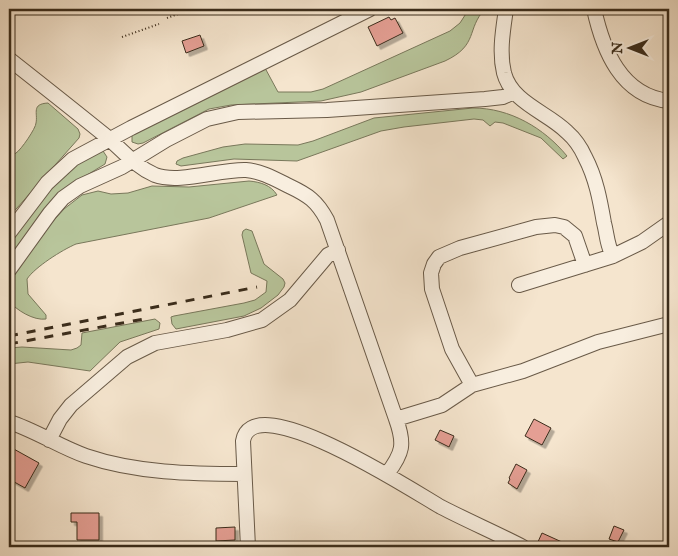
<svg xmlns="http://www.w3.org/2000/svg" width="678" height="556" viewBox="0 0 678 556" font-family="'IM FELL English',serif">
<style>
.green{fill:#b8c59b;stroke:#79785b}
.building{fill:#e59f94;stroke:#3a2c1b;filter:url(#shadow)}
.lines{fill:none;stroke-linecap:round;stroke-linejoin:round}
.minor-casing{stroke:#695a48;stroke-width:16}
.path{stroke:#3a2c1b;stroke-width:2;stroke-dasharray:1 2.5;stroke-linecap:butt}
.minor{stroke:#f8eedf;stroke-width:14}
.rail{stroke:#3a2c1b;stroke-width:3;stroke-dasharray:9 9;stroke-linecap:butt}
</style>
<defs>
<filter id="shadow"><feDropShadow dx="3.5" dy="3.5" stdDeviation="0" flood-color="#0004"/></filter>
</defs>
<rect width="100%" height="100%" fill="#f5e5ce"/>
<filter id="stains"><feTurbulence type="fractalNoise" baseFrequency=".004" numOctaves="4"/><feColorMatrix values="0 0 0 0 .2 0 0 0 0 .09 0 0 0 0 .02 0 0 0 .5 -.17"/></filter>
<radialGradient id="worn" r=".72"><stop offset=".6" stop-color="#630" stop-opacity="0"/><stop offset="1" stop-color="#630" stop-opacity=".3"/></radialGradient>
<!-- green -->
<path class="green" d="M469 9H485C466 29 479 45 445 61L361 92 321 101 231 105 209 109 143 143 138 144 132 142V136L134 133 265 68 278 92H311L323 89 450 31 460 23Z
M48 103 78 129 80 134 79 138 9 217V156C12 155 14 155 16 153 21 150 36 128 36 123 38 113 31 104 48 103Z
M473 108C510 108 544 128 567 156L563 159 541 138 503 123 495 122 490 126 483 120 474 119 404 127 381 131 297 161 234 159 181 166 176 164 177 161 183 158 223 147 245 144 298 145 313 141 374 118Z
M99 151H103L107 157 105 164 74 183 9 261V243L46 190 74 165Z
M249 181C260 182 271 185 277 195L209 218 76 244C62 250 35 267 27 279L28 294 46 315V319C34 321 16 310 9 301V281L36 240 64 209 82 195 98 191 111 194 128 193 152 186 189 187Z
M246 229 252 231 264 264 283 279 285 283 284 287 278 295 261 308 244 316 176 329 172 324 171 317 174 316 244 303 255 300 266 292 267 281 251 273 242 235 243 231Z
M155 319 160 323 159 329 120 342 90 371 28 362 9 364V348L22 347 71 350 77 348 81 345 82 333Z"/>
<!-- building -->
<path class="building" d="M389 17 391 20 395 18 403 33 377 46 368 27Z
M200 35 204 46 186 53 182 41Z
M534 419 551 428 542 445 525 436Z
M440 430 454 436 449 447 435 440Z
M12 448 39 463 25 488 9 479V453Z
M516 464 527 470 517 489 508 483 510 479 509 478Z
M71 513H99V540H77V522H71Z
M614 526 624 530 618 542 609 539Z
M235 527V540L216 541V528Z
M542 533 573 547H544L537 544Z"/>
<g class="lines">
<!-- minor casing -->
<g class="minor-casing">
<path id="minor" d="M506 9C503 30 499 52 504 73 512 103 547 112 567 132 575 139 581 148 585 157 596 178 600 200 604 223 607 234 607 246 613 256L519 285
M594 9C603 50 621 96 669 101
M9 59C42 85 75 111 107 137 123 151 135 166 155 175 179 184 220 169 246 170 261 171 275 179 289 186 308 195 317 201 327 220L396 419
M9 233 47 183 73 159 131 128 370 9
M613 256 642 242 669 223
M9 270 50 213 63 198 80 186 122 167 166 140 207 119 238 112 327 110 485 99 503 97 514 92
M472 385 452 349 432 289 431 273 434 264 439 257 460 248 536 227 555 225 564 227 575 236 585 265
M9 422C35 430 60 447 86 456 136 473 192 474 244 474
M49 440 60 419 71 405 127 357 155 343 227 330 262 320 290 300 328 255 338 250
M387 474C403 453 405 444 396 419L442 405 472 385 523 371 598 342 669 324
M248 547 243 441C252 385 418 494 441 507 468 521 496 533 523 547"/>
</g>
<!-- path -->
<path class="path" d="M167 18 192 9
M122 37 159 24"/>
<!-- minor -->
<use href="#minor" class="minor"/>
<!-- rail -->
<path class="rail" d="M9 336 257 287
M9 344 144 319"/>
</g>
<!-- margin -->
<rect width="678" height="556" fill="none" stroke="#f5e5ce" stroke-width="30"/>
<rect x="10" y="10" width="658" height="536" fill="none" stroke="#3a2c1b" stroke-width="2.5"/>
<rect x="15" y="15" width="648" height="526" fill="none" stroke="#3a2c1b"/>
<!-- north arrow -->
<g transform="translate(630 48) rotate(270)" stroke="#f8eedf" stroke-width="4" paint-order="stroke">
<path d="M0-4L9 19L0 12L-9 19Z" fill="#3a2c1b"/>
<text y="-8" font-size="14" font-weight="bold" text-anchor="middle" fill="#3a2c1b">N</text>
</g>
<rect width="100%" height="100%" filter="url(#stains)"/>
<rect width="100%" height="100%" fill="url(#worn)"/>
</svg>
